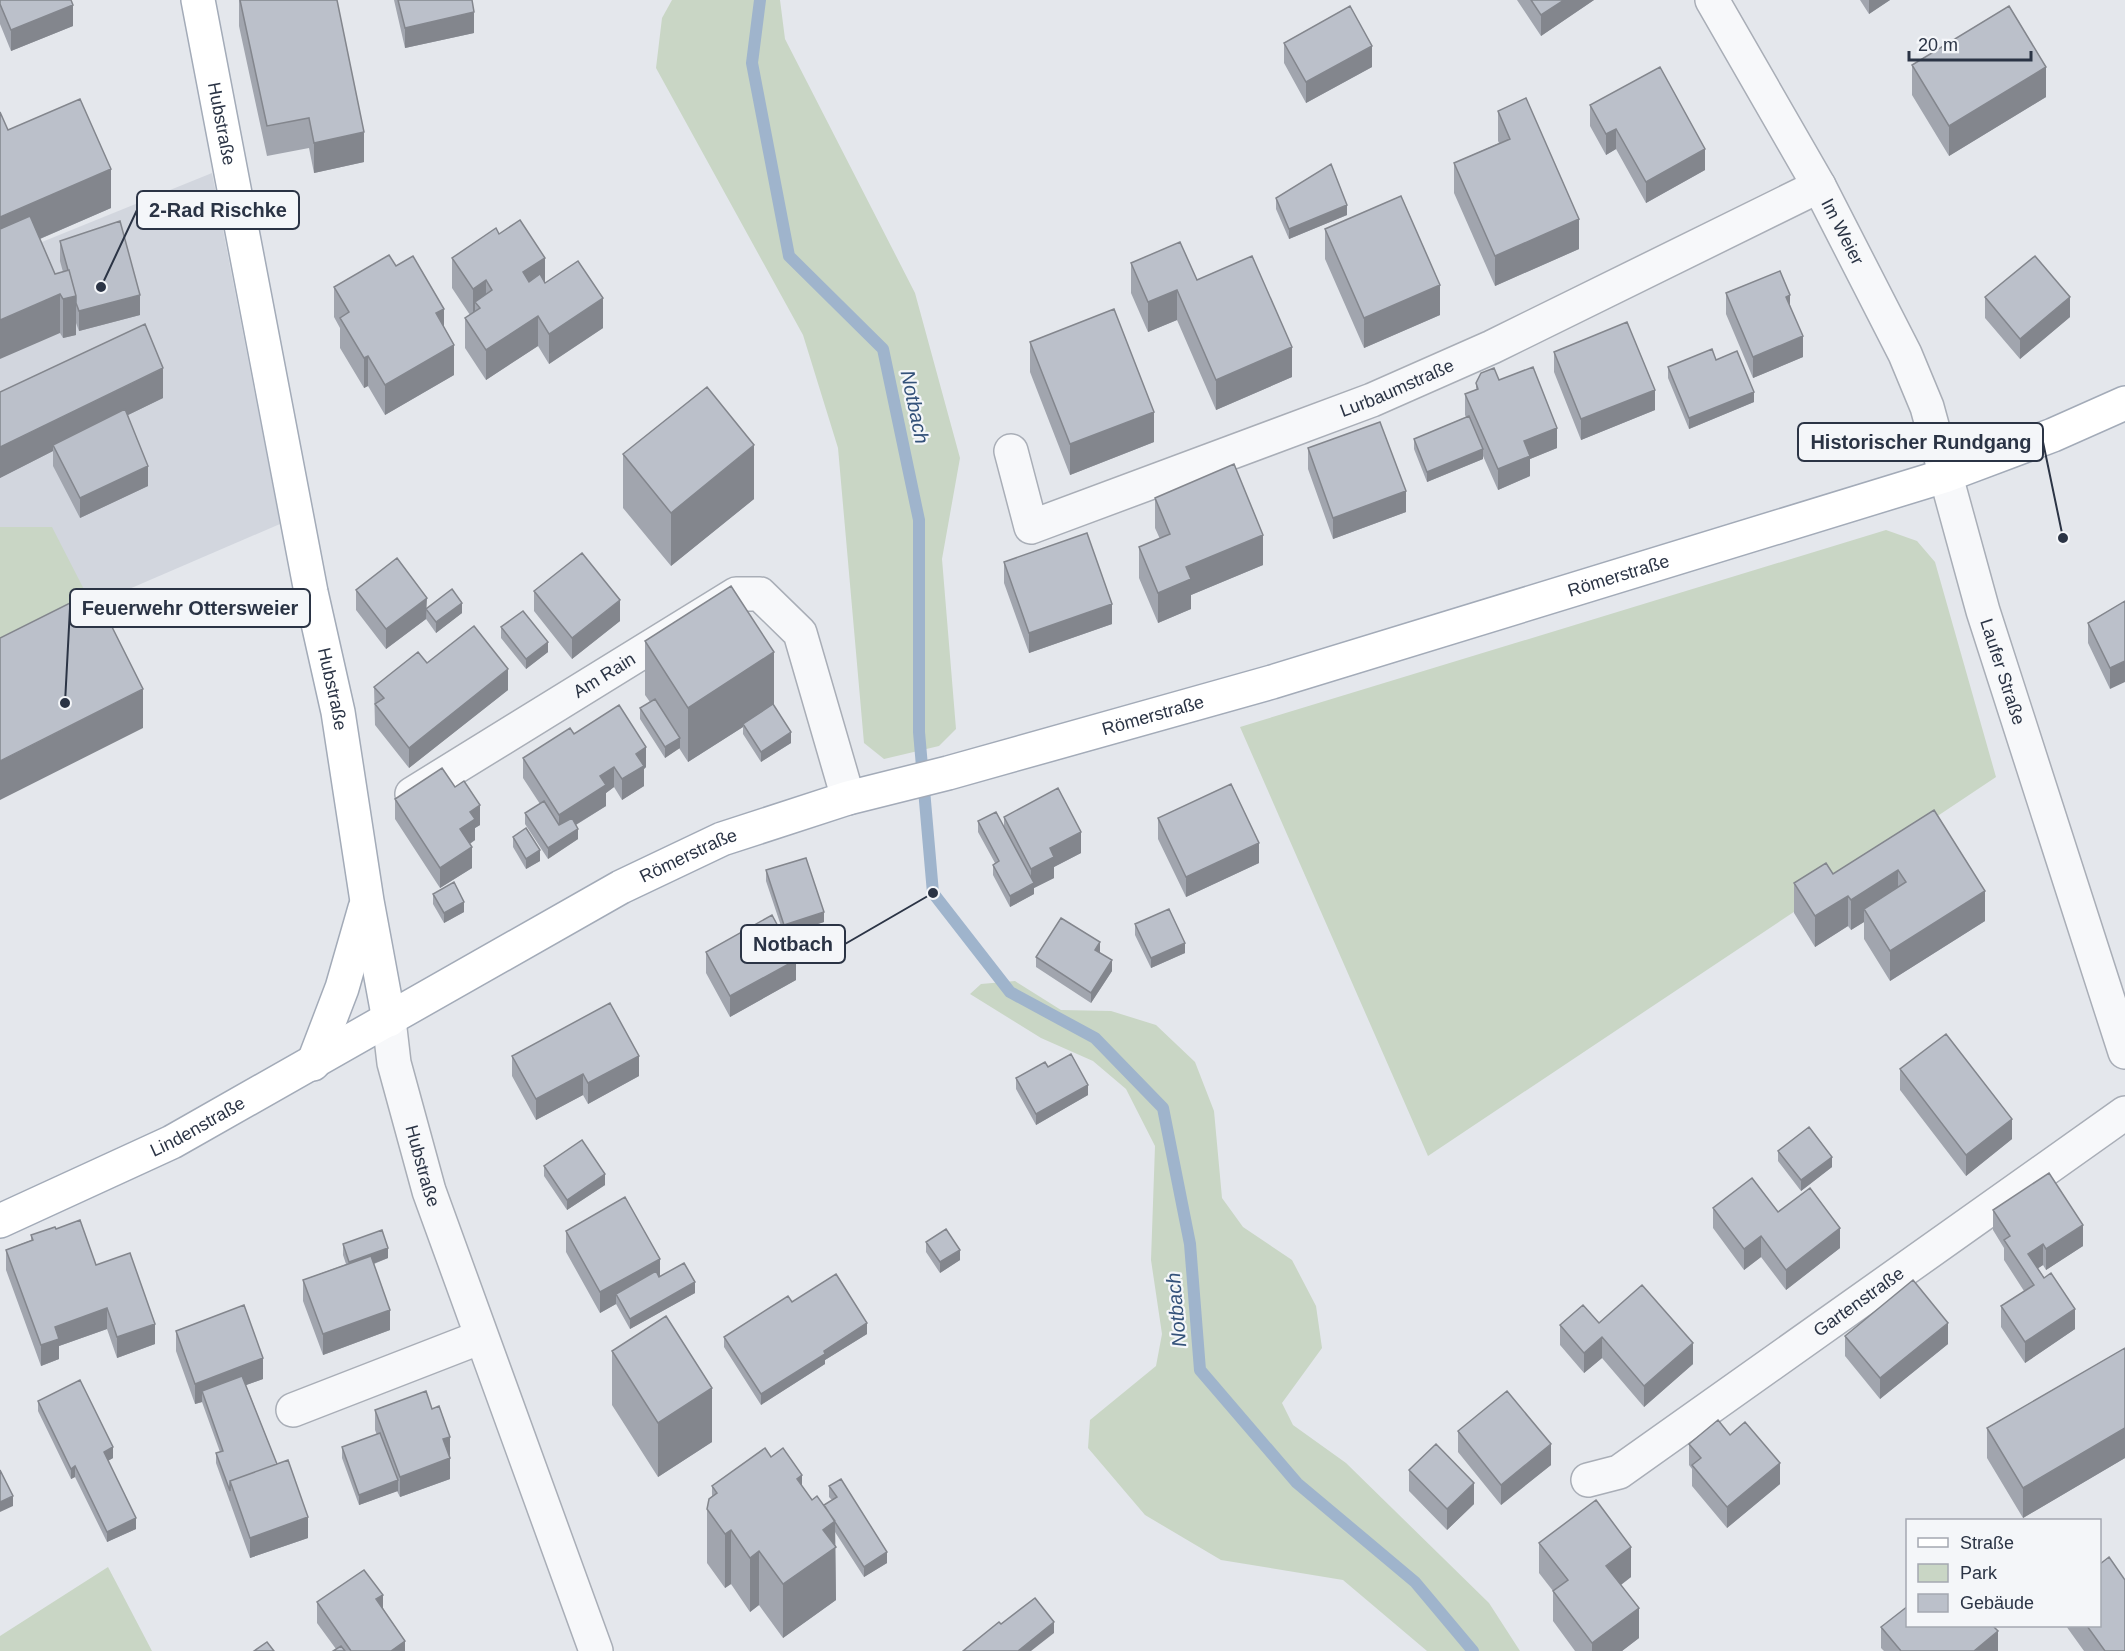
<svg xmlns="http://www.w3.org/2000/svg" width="2125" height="1651" viewBox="0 0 2125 1651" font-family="Arial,sans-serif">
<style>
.built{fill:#d2d6de}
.green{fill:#c9d6c5}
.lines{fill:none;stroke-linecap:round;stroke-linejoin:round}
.stream{stroke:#9fb4cc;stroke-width:12}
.minor-casing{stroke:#a9aeb7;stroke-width:36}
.major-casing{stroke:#a3abb8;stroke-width:36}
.minor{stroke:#f7f8fa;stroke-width:33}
.major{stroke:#fff;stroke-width:33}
.wall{fill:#a1a5ae}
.shaded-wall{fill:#83868d}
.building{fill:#bbc0ca;stroke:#83868d;stroke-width:1.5}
.labels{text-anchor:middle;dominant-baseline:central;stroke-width:4.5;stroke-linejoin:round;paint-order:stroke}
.street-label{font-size:18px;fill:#2b3445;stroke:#f4f6f9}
.water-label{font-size:20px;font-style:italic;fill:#34527a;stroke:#f4f6f9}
.leader{fill:none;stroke:#2b3445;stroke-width:2}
.callout-dot{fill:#2b3445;stroke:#f4f6f9;stroke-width:2}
.callout{fill:#f4f6f9;stroke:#2b3445;stroke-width:2}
.callout-label{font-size:20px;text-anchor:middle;font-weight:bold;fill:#2b3445}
</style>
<rect width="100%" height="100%" fill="#e4e7ec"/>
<!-- built -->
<path class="built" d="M212 173 280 524 92 605 0 527V259Z"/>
<!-- green -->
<path class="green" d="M672 0H780L785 39 915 293 960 458 942 559 956 729 939 746 884 759 864 743 838 448 803 335 656 68 662 18Z
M0 527H52L92 605 0 649Z
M1886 530 1917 541 1935 562 1996 777 1428 1156 1240 727Z
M1015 981 1061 1010 1111 1011 1156 1025 1195 1062 1214 1111 1222 1198 1243 1227 1292 1260 1316 1306 1322 1348 1282 1403 1293 1425 1346 1463 1489 1603 1520 1651H1427L1343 1580 1221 1560 1145 1515 1088 1448 1090 1420 1156 1366 1162 1334 1151 1260 1155 1146 1126 1089 1093 1061 1041 1038 970 994 981 984Z
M108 1567 152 1651H0V1636Z"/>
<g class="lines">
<!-- stream -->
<path class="stream" d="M760 0 752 63 789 256 883 349 919 520V732L933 893 1010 992 1095 1038 1163 1108 1190 1244 1200 1370 1297 1483 1415 1582 1473 1651"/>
<!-- minor casing -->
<g class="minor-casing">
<g id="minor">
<path id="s1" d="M1712 0 1819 186 1905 354 1927 407 1983 611 2125 1052"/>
<path id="s2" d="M1011 451 1031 527 1372 400 1492 347 1819 186"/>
<path id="s3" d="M412 794 736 594H760L800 633 848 798"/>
<path id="s4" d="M389 1020 394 1063 429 1191 596 1651"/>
<path d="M293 1410 481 1337"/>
<path id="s5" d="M1588 1480 1619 1472 2125 1113"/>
</g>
</g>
<!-- major casing -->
<g class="major-casing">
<g id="major">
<path id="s6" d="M198 0 311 592 338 712 367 901 389 1020"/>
<path d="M313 1064 342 988 365 908"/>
<path id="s7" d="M0 1221 172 1142 621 887 722 839 848 798 948 773 1272 682 1944 476 2053 435 2125 403"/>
</g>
</g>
<!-- minor -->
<use href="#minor" class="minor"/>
<!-- major -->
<use href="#major" class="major"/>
</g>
<!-- wall -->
<path class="wall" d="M0 0 73 26 11 51 0 24Z
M239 0H337L364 162 314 173 309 148 267 156 239 26Z
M394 0H472L474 33 405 48Z
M1517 0H1594L1541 36Z
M1860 0H1890L1869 14Z
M1284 43 1372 67 1306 103 1284 63Z
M1912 65 2046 97 1949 156 1912 95Z
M1590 105 1705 170 1646 203 1616 149 1606 155 1590 126Z
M1498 111 1579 249 1495 286 1454 193V163L1499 143 1498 141Z
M8 130 111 208 40 239 55 274 63 272 60 261V241L140 315 79 331 76 323V335L63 338 60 333Z
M1276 198 1347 215 1289 239 1276 209Z
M1325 229 1440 315 1364 348 1325 259Z
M499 234 545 283 603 328 549 364 538 346 486 380 465 348V318L470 315 452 288V258Z
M1131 263 1197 280 1292 377 1216 410 1177 320 1148 332 1131 293Z
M396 266 444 328 454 375 385 415 368 386 364 388 340 348V328L334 317V287Z
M1726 293 1790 305 1803 357 1753 378 1726 314Z
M1985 297 2070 317 2020 359 1985 318Z
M1030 342 1154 442 1070 475 1030 372Z
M1554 352 1655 410 1581 440 1554 372Z
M1716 360 1754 402 1689 429 1668 378V367Z
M1499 380 1557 448 1530 459V476L1498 490 1483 456V459L1427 482 1414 449V439L1466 417 1465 415V394L1476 390V383Z
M0 392 163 398 128 415 148 486 80 518 53 466V451L0 478Z
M1308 448 1406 512 1333 539 1308 469Z
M623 454 754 499 671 566 623 508Z
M1155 498 1263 565 1191 595V609L1158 623 1139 578V547L1160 539 1155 528Z
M1004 562 1112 624 1029 653 1004 583Z
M356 590 427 608 462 613 436 633 426 619 386 649 356 610Z
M534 591 620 621 572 659 534 611Z
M2125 601 2110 689 2088 643V623Z
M501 627 548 652 526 669 501 638Z
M645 641 774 706 791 743 761 762 743 734V727L688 762 679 748 665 758 640 719V708L650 702 645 695Z
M427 663 508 690 409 768 375 725 374 687Z
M574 734 646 767 644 769V786L622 800 614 787 606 793V806L576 825 578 839 548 859 525 824V813L540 804 523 778V758Z
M395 799 480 825 475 828V840L470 844 472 868 440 888 395 819Z
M1934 810 1985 921 1890 981 1864 939V922L1851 930 1848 926 1815 947 1794 913V883L1833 874Z
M1004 817 1081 853 1054 867V878L1034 888V894L1010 907 993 875V865L995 863 978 832V821L1004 827Z
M1158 818 1259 863 1186 897 1158 839Z
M513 837 540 861 526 869 513 847Z
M766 870 824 922 784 935 766 881Z
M433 894 464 912 444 923 433 904Z
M1135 924 1185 953 1151 968 1135 935Z
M706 952 796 980 730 1017 706 973Z
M1100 953 1112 971 1091 1003 1036 967V957Z
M512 1056 639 1076 588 1104 583 1095 536 1120 512 1076Z
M1048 1067 1088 1095 1036 1125 1016 1089V1078Z
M1900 1069 2012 1139 1966 1176 1900 1090Z
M1778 1151 1832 1167 1801 1191 1778 1161Z
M544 1166 605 1185 567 1210 544 1176Z
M1713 1208 1778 1212 1840 1248 1786 1290 1761 1257 1744 1270 1713 1228Z
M1993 1210 2083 1246 2046 1270 2043 1265 2038 1268 2075 1329 2025 1363 2001 1327V1306L2024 1291 2004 1260V1248L1993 1230Z
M56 1229 96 1265 155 1344 117 1358 107 1329 59 1346V1359L41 1366 6 1270V1250L31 1240V1235Z
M566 1231 660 1277 695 1293 630 1329 616 1304 600 1313 566 1252Z
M926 1242 960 1260 940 1273 926 1252Z
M343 1244 388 1258 374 1264 390 1330 323 1355 303 1301V1280L346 1264 343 1255Z
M792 1302 867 1334 825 1360V1364L761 1405 724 1347V1337Z
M1599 1323 1693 1364 1644 1407 1602 1358 1584 1373 1560 1345V1325Z
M176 1331 263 1379 246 1385 277 1464 308 1538 250 1558 216 1463V1453L220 1452 202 1402 195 1404 176 1351Z
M1845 1336 1948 1344 1880 1399 1845 1356Z
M2125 1348V1458L2023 1518 1987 1458V1428Z
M612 1351 712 1442 658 1477 612 1405Z
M38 1401 113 1458 108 1461 136 1529 107 1542 75 1477 71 1479 38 1411Z
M432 1409 450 1437V1479L400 1497 397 1491 359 1505 342 1458V1447L377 1435 375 1430V1410Z
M1458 1431 1551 1465 1501 1505 1458 1452Z
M1730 1435 1780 1484 1727 1528 1692 1486V1469L1689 1465V1444Z
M771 1457 802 1486 812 1500 824 1506 832 1500 829 1497V1486L887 1563 864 1577 835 1532 836 1600 783 1638 759 1605 750 1612 731 1584 725 1588 707 1563V1509L712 1496V1486Z
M1409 1470 1474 1504 1447 1530 1409 1491Z
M1539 1543 1631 1577 1621 1585 1639 1638 1622 1651H1575L1553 1621V1591L1539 1573Z
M317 1602 383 1608 405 1651H333L336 1649 317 1623Z
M2066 1626H2100L2125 1651H2084Z
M1881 1627 1998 1651H1884L1881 1648Z"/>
<!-- shaded-wall -->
<path class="shaded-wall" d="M1564 0H1594L1541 36V15Z
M1869 0H1890L1869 14Z
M73 5V26L11 51V30Z
M474 12V33L405 48V28Z
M1372 46V67L1306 103V82Z
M2046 67V97L1949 156V126Z
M1616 129V149L1606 155V134Z
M364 132V162L314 173V143Z
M1705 149V170L1646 203V182Z
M111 169V208L0 256V217Z
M1347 205V215L1289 239V229Z
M1579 219V249L1495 286V256Z
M545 258V288L523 302V272Z
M486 280V310L480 308 475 302V317L473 319V289Z
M1440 285V315L1364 348V318Z
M1177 290V320L1148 332V302Z
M60 294V333L0 359V320Z
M140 295V315L79 331V311Z
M1790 295V316L1786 297Z
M76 296V335L63 338V299Z
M2070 297V317L2020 359V339Z
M603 298V328L549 364V334Z
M444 309V339L436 313Z
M538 316V346L486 380V350Z
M1803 336V357L1753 378V357Z
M454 345V375L385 415V385Z
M1292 347V377L1216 410V380Z
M368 356V386L364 388V358Z
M163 368V398L56 450 53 445V451L0 478V447Z
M1655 390V410L1581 440V419Z
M1754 392V402L1689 429V418Z
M1154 412V442L1070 475V444Z
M1557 428V448L1530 459V476L1498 490V469L1524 441Z
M754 445V499L671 566V513Z
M1483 449V459L1427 482V472Z
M148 466V486L80 518V498Z
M1406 491V512L1333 539V518Z
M1263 535V565L1191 595V609L1158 623V593L1186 567Z
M427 598 426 619 386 649V629Z
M620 600V621L572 659V638Z
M462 603V613L436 633V622Z
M1112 604V624L1029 653V633Z
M548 642V652L526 669V659Z
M774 652V706L743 724V727L688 762V708Z
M2125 661V682L2110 689V668Z
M508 669V690L409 768V748Z
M143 689V728L0 800V761Z
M791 732V743L761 762V752Z
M680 738V748L665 758V747Z
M646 747V767L644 769V786L622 800V779L636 754Z
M614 767V787L606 793V806L559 835V815L600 776Z
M480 805V825L475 828V840L460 850V829L470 812Z
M578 829V839L548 859V848Z
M1081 832V853L1054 867V878L1034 888V894L1010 907V896L1031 885V869L1050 848Z
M1259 843V863L1186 897V877Z
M472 847V868L440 888V868Z
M540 850V861L526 869V859Z
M1898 870V900L1864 909V922L1851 930V900Z
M1985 891V921L1890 981V951Z
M1848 896V926L1815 947V916Z
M464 902V912L444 923V913Z
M824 912V922L784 935V925Z
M1100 942V953L1095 950Z
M1185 943V953L1151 968V958Z
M796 960V980L730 1017V996Z
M1112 960V971L1091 1003V993Z
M639 1056V1076L588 1104V1083Z
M583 1074V1095L536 1120V1099Z
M1088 1085V1095L1036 1125V1114Z
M2012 1119V1139L1966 1176V1155Z
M1832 1157V1167L1801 1191V1180Z
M605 1174V1185L567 1210V1200Z
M2083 1225V1246L2046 1270V1249Z
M1840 1228V1248L1786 1290V1270Z
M1761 1236V1257L1744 1270V1249Z
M2043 1244V1265L2028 1275V1254Z
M388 1248V1258L349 1273V1262Z
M960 1250V1260L940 1273V1262Z
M660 1259V1279L616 1294V1304L600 1313V1292Z
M695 1282V1293L630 1329V1319Z
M107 1308V1329L59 1346V1359L41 1366V1345L55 1327Z
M2075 1309V1329L2025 1363V1342Z
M390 1310V1330L323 1355V1334Z
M867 1323V1334L825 1360V1364L761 1405V1394L824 1351Z
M1948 1323V1344L1880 1399V1378Z
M155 1324V1344L117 1358V1337Z
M1602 1337V1358L1584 1373V1353Z
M1693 1343V1364L1644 1407V1386Z
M263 1358V1379L205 1400 202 1391V1402L195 1404V1384Z
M712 1388V1442L658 1477V1423Z
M2125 1428V1458L2023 1518V1488Z
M450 1437V1457L443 1439Z
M1551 1444V1465L1501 1505V1485Z
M113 1447V1458L104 1463V1452Z
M450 1458V1479L400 1497V1477Z
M1780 1463V1484L1727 1528V1507Z
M75 1466V1477L71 1479V1469Z
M802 1475V1529L797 1479Z
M398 1480V1491L359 1505V1495Z
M1474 1483V1504L1447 1530V1509Z
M13 1496V1506L0 1512V1502Z
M308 1517V1538L250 1558V1538Z
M136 1518V1529L107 1542V1532Z
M835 1521 836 1600 783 1638V1584L823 1530Z
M731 1530V1584L725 1588V1534Z
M1631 1547V1577L1606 1596V1566Z
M759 1551V1605L750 1612V1558Z
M887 1552V1563L864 1577V1567Z
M383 1595V1615L376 1599Z
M1639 1608V1638L1622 1651H1592V1643Z
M1054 1622V1633L1031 1651H1018Z
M1998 1631V1651H1974Z
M405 1641V1651H391Z"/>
<!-- building -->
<path class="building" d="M0 0H71L73 5 11 30 0 4Z
M240 0H337L364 132 314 143 309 118 267 126Z
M398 0H472L474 12 405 28Z
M1531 0H1564L1541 15Z
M1350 6 1372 46 1306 82 1284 43Z
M2009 6 2046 67 1949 126 1912 65Z
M1660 67 1705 149 1646 182 1616 129 1606 134 1590 105Z
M1526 98 1579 219 1495 256 1454 163 1510 139 1498 111Z
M80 99 111 169 0 217V112L8 130Z
M1331 164 1347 205 1289 229 1276 198Z
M1401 196 1440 285 1364 318 1325 229Z
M30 216 55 274 69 270 76 296 63 299 60 294 0 320V229Z
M520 220 545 258 523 272 529 282 540 274 545 283 578 261 603 298 549 334 538 316 486 350 465 318 480 308 475 302 492 290 486 280 473 289 452 258 496 228 499 234Z
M120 221 140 295 79 311 76 303V296L69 270H68L60 241Z
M1180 242 1197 280 1252 256 1292 347 1216 380 1177 290 1148 302 1131 263Z
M389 255 396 266 413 256 444 309 436 313 454 345 385 385 368 356 364 358 340 318 349 312 334 287Z
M2035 256 2070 297 2020 339 1985 297Z
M1780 271 1790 295 1786 297 1803 336 1753 357 1726 293Z
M1114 309 1154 412 1070 444 1030 342Z
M1627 322 1655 390 1581 419 1554 352Z
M145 324 163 368 0 447V392Z
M1712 349 1716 360 1737 351 1754 392 1689 418 1668 367Z
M1533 367 1557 428 1524 441 1530 456 1498 469 1465 394 1478 389 1476 383 1481 373 1494 368 1499 380Z
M707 387 754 445 671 513 623 454Z
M125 409 148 466 80 498 53 445Z
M1469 416 1483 449 1427 472 1414 439Z
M1380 422 1406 491 1333 518 1308 448Z
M1234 464 1263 535 1186 567 1191 579 1158 593 1139 547 1170 534 1155 498Z
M1087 533 1112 604 1029 633 1004 562Z
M582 553 620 600 572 638 534 591Z
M397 558 427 598 386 629 356 590Z
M731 586 774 652 688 708 645 641Z
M452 589 462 603 436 622 426 609Z
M94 591 143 689 0 761V638Z
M2125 601V661L2110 668 2088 623Z
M523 611 548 642 526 659 501 627Z
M474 626 508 669 409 748 375 704 384 698 374 687 418 652 427 663Z
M655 699 680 738 665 747 640 708Z
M773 704 791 732 761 752 743 724Z
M619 705 646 747 636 754 644 766 622 779 614 767 600 776 606 785 559 815 523 758 570 728 574 734Z
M442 768 455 787 464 781 480 805 470 812 475 819 460 829 472 847 440 868 395 799Z
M1231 784 1259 843 1186 877 1158 818Z
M1058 788 1081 832 1050 848 1054 857 1031 869 1004 817Z
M544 801 559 825 572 818 578 829 548 848 525 813Z
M1934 810 1985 891 1890 951 1864 909 1906 882 1898 870 1851 900 1848 896 1815 916 1794 883 1826 863 1833 874Z
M996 812 1034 883 1010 896 993 865 999 861 978 821Z
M526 828 540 850 526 859 513 837Z
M806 858 824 912 784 925 766 870Z
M454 882 464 902 444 913 433 894Z
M1169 909 1185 943 1151 958 1135 924Z
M772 915 796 960 730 996 706 952Z
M1061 918 1100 942 1095 950 1112 960 1091 993 1036 957Z
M610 1003 639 1056 588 1083 583 1074 536 1099 512 1056Z
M1946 1034 2012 1119 1966 1155 1900 1069Z
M1071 1054 1088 1085 1036 1114 1016 1078 1045 1062 1048 1067Z
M1809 1127 1832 1157 1801 1180 1778 1151Z
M582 1140 605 1174 567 1200 544 1166Z
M2049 1173 2083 1225 2046 1249 2043 1244 2028 1254 2044 1278 2051 1273 2075 1309 2025 1342 2001 1306 2034 1285 2004 1240 2010 1236 1993 1210Z
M1752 1178 1778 1212 1810 1188 1840 1228 1786 1270 1761 1236 1744 1249 1713 1208Z
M625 1197 660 1259 600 1292 566 1231Z
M80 1220 96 1265 130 1253 155 1324 117 1337 107 1308 55 1327 59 1339 41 1345 6 1250 33 1240 31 1235 55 1227 56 1229Z
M946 1229 960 1250 940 1262 926 1242Z
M382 1230 388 1248 349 1262 343 1244Z
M371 1256 390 1310 323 1334 303 1280Z
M684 1263 695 1282 630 1319 616 1294 656 1271 659 1277Z
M836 1274 867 1323 824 1351 825 1354 761 1394 724 1337 788 1296 792 1302Z
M1913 1280 1948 1323 1880 1378 1845 1336Z
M1642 1285 1693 1343 1644 1386 1602 1337 1584 1353 1560 1325 1583 1305 1599 1323Z
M244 1305 263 1358 195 1384 176 1331Z
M666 1316 712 1388 658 1423 612 1351Z
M2125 1348V1428L2023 1488 1987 1428Z
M242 1376 277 1464 230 1481V1491L216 1453 223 1451 202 1391Z
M80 1380 113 1447 104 1452 136 1518 107 1532 75 1466 71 1469 38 1401Z
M426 1391 432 1409 439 1406 450 1437 443 1439 450 1458 400 1477 375 1410Z
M1507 1391 1551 1444 1501 1485 1458 1431Z
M1718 1420 1730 1435 1745 1422 1780 1463 1727 1507 1692 1465 1701 1458 1689 1444Z
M380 1433 398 1480 359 1495 342 1447Z
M1436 1444 1474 1483 1447 1509 1409 1470Z
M765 1448 771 1457 783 1448 802 1475 797 1479 812 1500 817 1496 835 1521 823 1530 836 1547 783 1584 759 1551 750 1558 731 1530 725 1534 707 1509 709 1499 717 1493 712 1486Z
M288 1460 308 1517 250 1538 230 1481Z
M0 1470 13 1496 0 1502Z
M841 1479 887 1552 864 1567 824 1505 837 1497 829 1486Z
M1596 1500 1631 1547 1606 1566 1639 1608 1592 1643 1553 1591 1568 1580 1539 1543Z
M2109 1557 2125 1580V1651H2105L2087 1626H2100V1564Z
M364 1570 383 1595 376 1599 405 1641 391 1651H351L317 1602Z
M1035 1598 1054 1622 1018 1651H963L999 1622 1001 1624Z
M1908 1606V1626H1993L1998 1631 1974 1651H1901L1881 1627Z
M267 1642 274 1651H254Z
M341 1646 345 1651H333Z"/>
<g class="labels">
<!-- street labels -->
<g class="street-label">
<text stroke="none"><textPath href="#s6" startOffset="126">Hubstraße</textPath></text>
<text stroke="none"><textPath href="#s1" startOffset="266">Im Weier</textPath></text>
<text stroke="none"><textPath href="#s2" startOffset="470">Lurbaumstraße</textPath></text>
<text stroke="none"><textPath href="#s7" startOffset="1752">Römerstraße</textPath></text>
<text stroke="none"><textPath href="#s1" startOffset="736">Laufer Straße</textPath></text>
<text stroke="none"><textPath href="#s3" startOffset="226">Am Rain</textPath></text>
<text stroke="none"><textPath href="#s6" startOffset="702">Hubstraße</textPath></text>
<text stroke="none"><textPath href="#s7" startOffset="1266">Römerstraße</textPath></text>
<text stroke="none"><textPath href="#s7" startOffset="780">Römerstraße</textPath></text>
<text stroke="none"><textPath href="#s7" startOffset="219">Lindenstraße</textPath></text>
<text stroke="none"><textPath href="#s4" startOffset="150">Hubstraße</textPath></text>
<text stroke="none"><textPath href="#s5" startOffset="326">Gartenstraße</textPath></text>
</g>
<!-- water labels -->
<g class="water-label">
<text transform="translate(915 407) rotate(78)">Notbach</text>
<text transform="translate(1176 1310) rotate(-95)">Notbach</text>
</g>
</g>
<!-- callouts -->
<path class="leader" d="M101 287L137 210M2063 538L2043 442M65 703L70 608M933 893L845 944"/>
<g class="callout-dot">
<circle cx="101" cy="287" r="6"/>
<circle cx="2063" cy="538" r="6"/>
<circle cx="65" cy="703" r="6"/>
<circle cx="933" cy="893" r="6"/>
</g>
<g class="callout">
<rect x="137" y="191" width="162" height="38" rx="6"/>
<rect x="1798" y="423" width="245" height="38" rx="6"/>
<rect x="70" y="589" width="240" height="38" rx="6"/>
<rect x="741" y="925" width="104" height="38" rx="6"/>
</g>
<g class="callout-label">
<text x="218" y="217">2-Rad Rischke</text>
<text x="1921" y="449">Historischer Rundgang</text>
<text x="190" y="615">Feuerwehr Ottersweier</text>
<text x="793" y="951">Notbach</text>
</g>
<!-- legend -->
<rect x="1906" y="1519" width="195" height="108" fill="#f4f6f9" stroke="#a4a8b1" stroke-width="1.5"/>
<rect x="1918" y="1538" width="30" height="9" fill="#ffffff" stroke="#a4a8b1" stroke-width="1.5"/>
<text x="1960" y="1549" font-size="18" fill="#2b3445">Straße</text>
<rect x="1918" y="1564" width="30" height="18" fill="#c9d6c5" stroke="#a4a8b1" stroke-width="1.5"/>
<text x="1960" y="1579" font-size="18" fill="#2b3445">Park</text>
<rect x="1918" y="1594" width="30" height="18" fill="#bbc0ca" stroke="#a4a8b1" stroke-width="1.5"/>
<text x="1960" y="1609" font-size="18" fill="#2b3445">Gebäude</text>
<!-- scale -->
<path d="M1909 51v9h122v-9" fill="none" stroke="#2b3445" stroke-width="3"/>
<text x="1918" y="51" font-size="18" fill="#2b3445" stroke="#f4f6f9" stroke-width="4.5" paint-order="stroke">20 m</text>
</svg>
